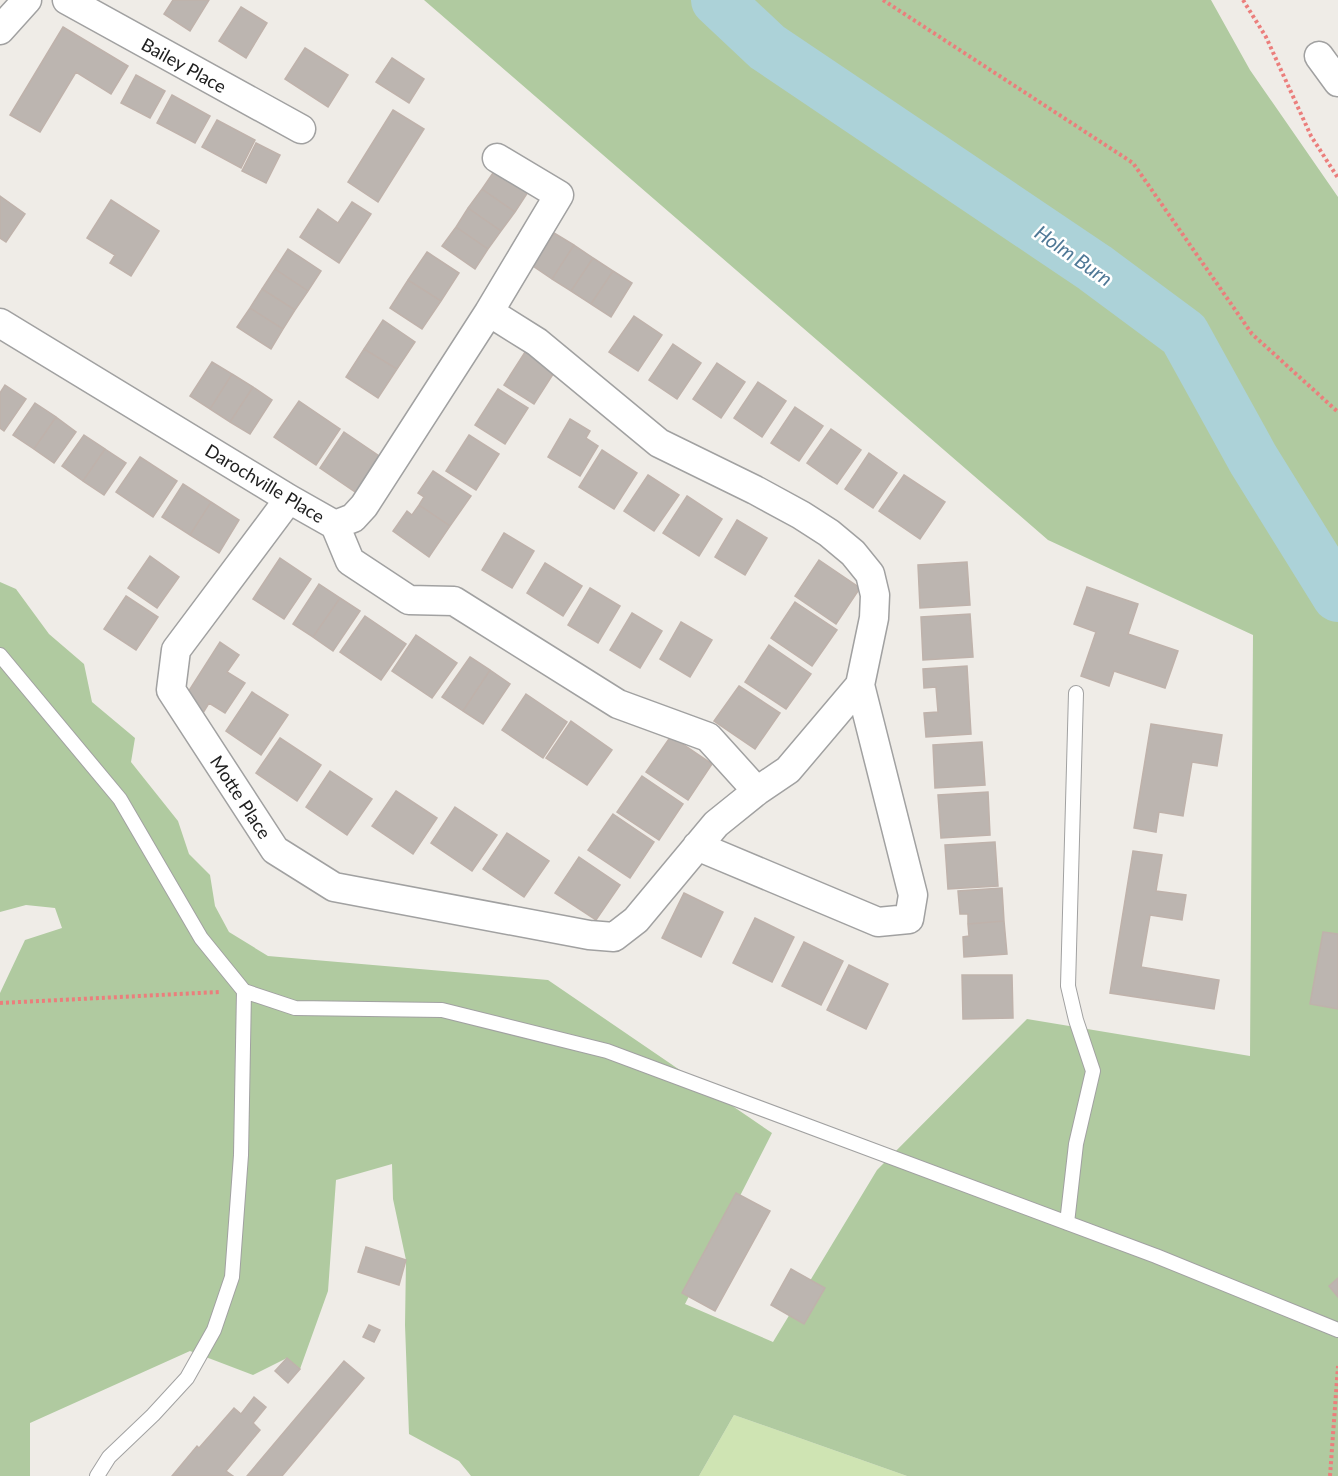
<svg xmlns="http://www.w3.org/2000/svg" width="1338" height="1476" viewBox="0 0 1338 1476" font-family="Lato,sans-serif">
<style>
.grass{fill:#cfe4b3}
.forest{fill:#b0caa0}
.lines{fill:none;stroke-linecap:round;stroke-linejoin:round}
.river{stroke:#acd2d8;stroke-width:52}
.building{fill:#bcb5b0;stroke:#bfb2ab;stroke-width:1.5}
.lane-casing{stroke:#a1a1a1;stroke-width:16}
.street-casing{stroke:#a1a1a1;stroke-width:31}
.path{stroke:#eb7e7c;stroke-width:4;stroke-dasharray:3 3;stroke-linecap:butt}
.lane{stroke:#fff;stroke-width:14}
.street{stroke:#fff;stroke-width:28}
.labels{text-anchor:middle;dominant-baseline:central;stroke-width:5;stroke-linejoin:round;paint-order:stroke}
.street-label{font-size:18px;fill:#202020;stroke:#fff}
.water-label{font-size:20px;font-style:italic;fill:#4f7896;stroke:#fff}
</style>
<rect width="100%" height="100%" fill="#efece7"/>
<!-- grass -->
<path class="grass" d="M734 1415 907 1476H699Z"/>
<!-- forest -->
<path class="forest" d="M424 0H1211L1250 70 1338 197V1476H907L734 1415 699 1476H471L459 1461 409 1434 405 1325 406 1260 393 1199 392 1164 336 1180 328 1291 300 1369 287 1358 253 1375 190 1351 30 1423V1476H0V993L25 940 62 928 55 908 26 905 0 912V582L16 589 49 634 84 664 92 702 135 738 131 762 178 821 189 854 210 875 215 906 229 932 268 956 548 980 772 1133 685 1304 773 1342 877 1170 1027 1019 1250 1056 1253 635 1048 540Z"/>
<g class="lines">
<!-- river -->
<path class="river" d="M717 0 767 47 1095 268 1184 334 1253 459 1338 596"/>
</g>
<!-- building -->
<path class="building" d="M173 0H209L190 31 164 14Z
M241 7 267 23 246 58 219 41Z
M63 27 128 66 111 94 76 72 40 132 10 115Z
M305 48 348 75 328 107 285 79Z
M392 58 424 79 409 103 376 82Z
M136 75 165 91 150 118 121 103Z
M172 95 210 116 195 143 157 123Z
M393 110 424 129 378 202 348 182Z
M217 120 255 140 241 168 202 147Z
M256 143 280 155 266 183 242 171Z
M495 170 528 192 515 212 482 189Z
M482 189 515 212 501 231 468 208Z
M0 196 25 214 6 242 0 238Z
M111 200 159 231 131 276 110 263 115 255 87 238Z
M352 202 371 214 339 263 300 237 318 209 338 223Z
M468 208 501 231 488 249 456 227Z
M456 227 488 249 475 269 442 246Z
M554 233 574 245 552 279 533 266Z
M574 245 593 258 571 291 552 279Z
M288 249 321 271 308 291 275 269Z
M427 252 459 273 441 301 408 280Z
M593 258 613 271 591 304 571 291Z
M275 269 308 291 295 310 262 289Z
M613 271 632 283 611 317 591 304Z
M408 280 441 301 422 329 390 308Z
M262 289 295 310 283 329 250 308Z
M250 308 283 329 271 349 237 327Z
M634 316 662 335 638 371 609 352Z
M383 320 415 342 397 369 364 349Z
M673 344 701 363 677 399 649 380Z
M364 349 397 369 378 398 346 377Z
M527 349 557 368 534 404 504 385Z
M212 362 232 374 210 409 190 396Z
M717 363 745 382 721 418 693 399Z
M232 374 253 387 230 422 210 409Z
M758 382 786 401 762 437 734 418Z
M5 385 26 399 4 431 0 428V393Z
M253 387 272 400 250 434 230 422Z
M498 389 528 408 505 444 475 425Z
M299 401 340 429 316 465 274 437Z
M35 403 56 417 34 449 13 435Z
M795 407 823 426 799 461 771 443Z
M56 417 76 432 54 463 34 449Z
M570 419 590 431 586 438 598 446 580 476 548 457Z
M831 429 861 450 837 484 807 463Z
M344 432 385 460 361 496 320 468Z
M84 435 105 449 83 481 62 466Z
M469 435 499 454 476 490 446 471Z
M105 449 126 463 104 495 83 481Z
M602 450 637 473 614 509 579 487Z
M869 453 897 473 873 508 845 489Z
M140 457 177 481 153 517 116 492Z
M433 471 471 496 450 526 419 505 424 497 418 493Z
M648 475 679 495 654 531 624 511Z
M904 475 945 502 920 539 879 511Z
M183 484 211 502 190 535 162 517Z
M687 496 722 519 699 556 663 533Z
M211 502 239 520 219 553 190 535Z
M419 505 450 526 429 557 393 531 407 511 412 515Z
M737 520 767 538 745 575 715 557Z
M504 533 534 551 512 588 482 570Z
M150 556 179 577 157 608 128 588Z
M280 558 311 579 284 619 253 599Z
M819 560 860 588 836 624 795 596Z
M967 562 970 605 920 608 918 565Z
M545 563 582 586 563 616 527 593Z
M319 584 340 598 313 637 293 624Z
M1087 587 1138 604 1128 634 1178 651 1165 688 1114 671 1109 686 1081 676 1096 632 1074 624Z
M590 588 620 606 598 643 568 625Z
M126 596 158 617 136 650 104 629Z
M340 598 360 611 333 651 313 637Z
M795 602 837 630 812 666 771 638Z
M632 613 662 631 640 668 610 650Z
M970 614 973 657 923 660 921 617Z
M365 616 406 644 381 680 340 652Z
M681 622 712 640 690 677 660 659Z
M416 635 457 663 432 698 392 671Z
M220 642 239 655 227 672 245 683 225 713 209 703 203 713 183 700Z
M769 645 811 674 786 709 745 682Z
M470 657 490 670 463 711 442 697Z
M967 666 971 734 926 737 924 713 938 712 936 687 924 688 923 669Z
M490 670 510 684 483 724 463 711Z
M739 686 780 713 755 749 714 721Z
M252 692 288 715 261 755 226 731Z
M526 694 567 722 543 758 502 730Z
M571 721 612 750 587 785 546 758Z
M1151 724 1222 735 1217 766 1192 762 1183 816 1159 812 1156 832 1134 828Z
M671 736 712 764 688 800 646 772Z
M280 738 321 765 297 801 256 773Z
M982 742 985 785 935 788 933 745Z
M330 771 372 799 347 835 306 807Z
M642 776 683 804 659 840 617 812Z
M396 791 437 818 413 854 372 826Z
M988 792 990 835 941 838 938 795Z
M455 807 497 835 472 871 431 843Z
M613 814 654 842 630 878 588 850Z
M507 833 549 861 524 897 483 869Z
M995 842 998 886 948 889 945 845Z
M1133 851 1162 855 1156 891 1186 895 1182 920 1150 915 1141 967 1219 980 1214 1009 1110 993Z
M579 857 620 885 596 920 555 893Z
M1002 888 1004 921 968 924V914H960L958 891Z
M684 893 723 912 701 957 662 938Z
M755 918 794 937 772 982 733 963Z
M1004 921 1007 954 964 957 963 937 969 936 968 924Z
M1323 932 1338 934V1009L1310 1004Z
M804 942 843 961 821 1005 782 986Z
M849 965 888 984 866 1029 827 1010Z
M962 975H1012L1013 1018 963 1019Z
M736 1193 770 1211 715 1311 682 1293Z
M366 1247 406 1260 399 1285 358 1272Z
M791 1269 825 1288 804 1324 771 1305Z
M1338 1278V1297L1329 1286Z
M369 1325 380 1330 374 1342 363 1337Z
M287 1358 300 1369 288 1383 275 1371Z
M344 1361 364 1378 282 1476H247Z
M254 1397 266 1407 253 1423 260 1430 226 1471 233 1476H172L197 1446 199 1448 234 1408 241 1414Z"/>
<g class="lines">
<!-- lane casing -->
<g class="lane-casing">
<path id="lane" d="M0 655 120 799 201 938 244 991 295 1008 442 1010 607 1051 1156 1256 1338 1330
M1067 1223 1076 1144 1093 1071 1076 1020 1068 986 1076 693
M97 1476 109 1457 153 1415 187 1378 214 1330 232 1277 241 1155 244 991"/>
</g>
<!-- street casing -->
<g class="street-casing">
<path id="street" d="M67 0 301 129
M0 30 27 0
M1319 56 1338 82
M489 312 559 195 497 158
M0 323 289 499 335 525 350 561 409 600 454 601 618 704 708 737 757 791
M289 499 176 650 171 690 275 850 334 887 589 935 614 937 636 920 716 824 757 791 788 770 860 685 874 618 875 595 870 574 853 553 829 533 801 515 755 490 659 443 537 342 489 312 364 506 353 518 335 525
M697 846 878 922 909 919 913 895 860 685"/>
</g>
<!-- path -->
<path class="path" d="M883 0 1133 163 1252 334 1338 412
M1243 0 1266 37 1311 136 1338 178
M0 1003 219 992
M1330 1476 1338 1366"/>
<!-- lane -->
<use href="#lane" class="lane"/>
<!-- street -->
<use href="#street" class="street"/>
</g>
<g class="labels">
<!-- street labels -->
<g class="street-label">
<text transform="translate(184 65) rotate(29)">Bailey Place</text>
<text transform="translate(265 483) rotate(31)">Darochville Place</text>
<text transform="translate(241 797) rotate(57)">Motte Place</text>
</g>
<!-- water labels -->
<g class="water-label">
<text transform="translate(1074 255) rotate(35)">Holm Burn</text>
</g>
</g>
</svg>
